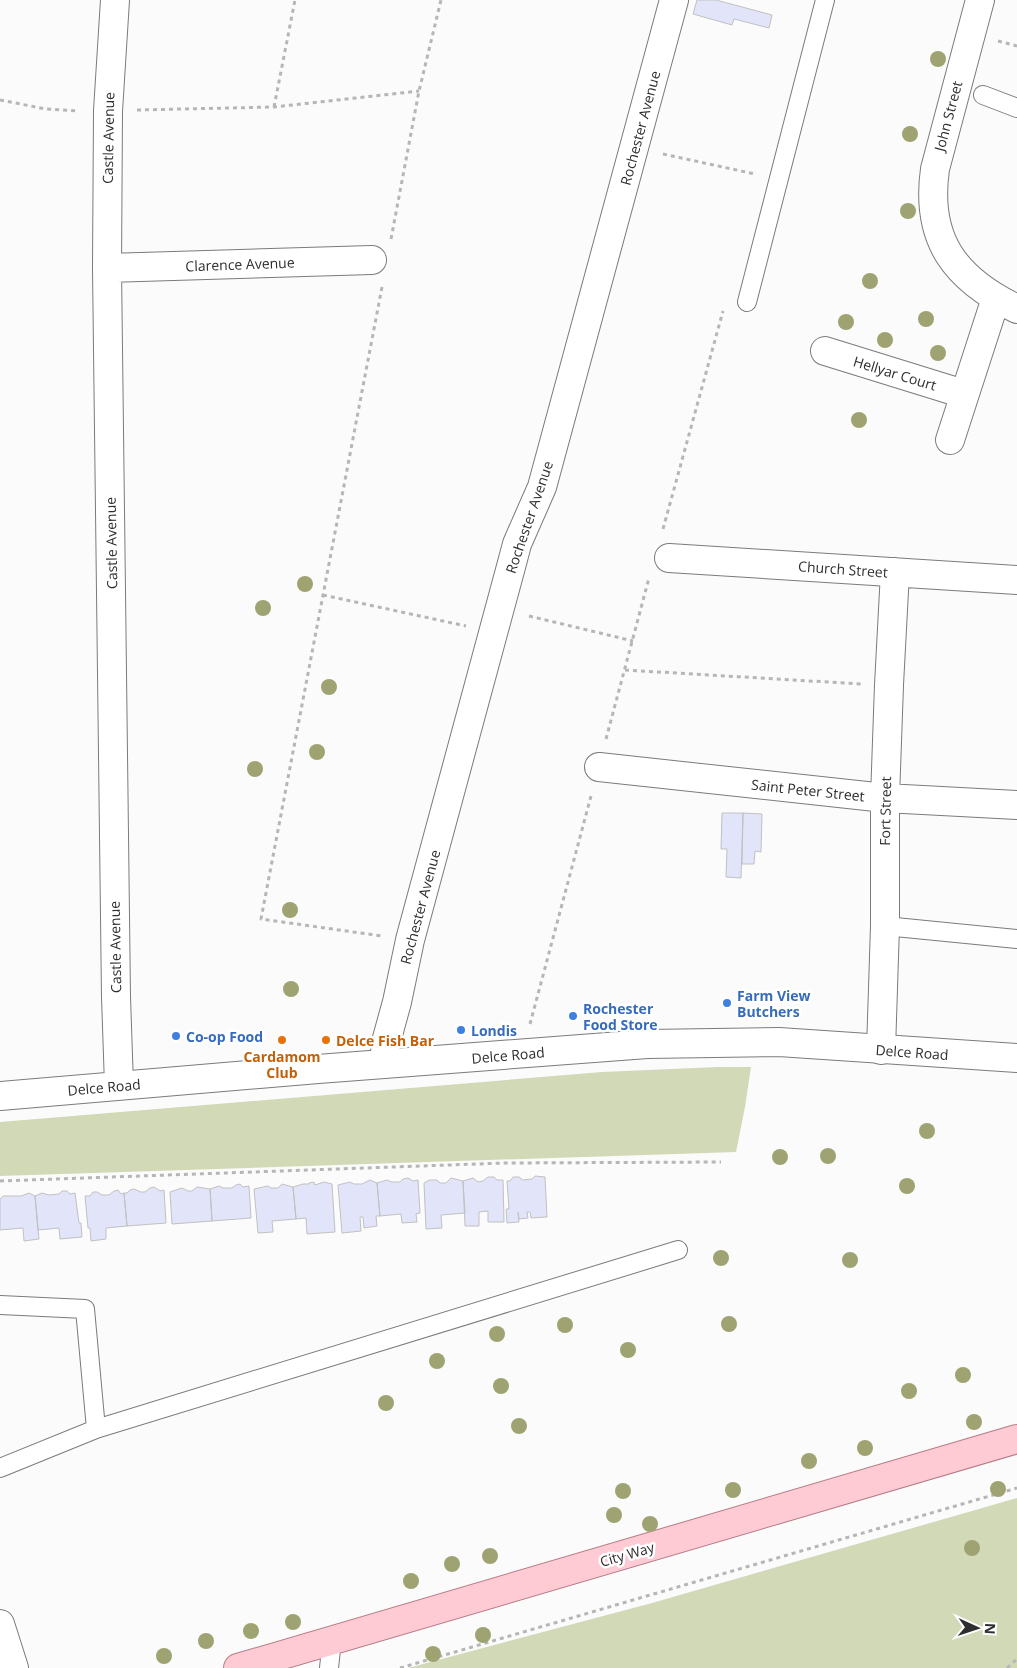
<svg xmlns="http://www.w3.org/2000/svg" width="1017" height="1668" viewBox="0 0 1017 1668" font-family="'Open Sans',sans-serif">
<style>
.green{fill:#d2d9b6}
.building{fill:#e2e4f9;stroke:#c1c1c2}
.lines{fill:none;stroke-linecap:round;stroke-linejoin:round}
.service-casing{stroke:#7b7b7c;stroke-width:20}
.minor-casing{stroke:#7b7b7c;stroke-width:30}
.tertiary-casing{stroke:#7b7b7c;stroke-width:30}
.primary-casing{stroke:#b57c86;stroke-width:30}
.path{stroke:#b6b6b7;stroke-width:3;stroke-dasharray:4 4;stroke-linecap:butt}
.service{stroke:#fff;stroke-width:18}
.minor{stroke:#fff;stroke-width:28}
.tertiary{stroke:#fff;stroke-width:28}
.primary{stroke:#fecad3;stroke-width:28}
.tree{fill:#9ea371}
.shop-dot{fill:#3f7fe0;stroke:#fff;stroke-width:2}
.food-dot{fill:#e8710a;stroke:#fff;stroke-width:2}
.labels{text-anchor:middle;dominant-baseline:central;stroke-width:5;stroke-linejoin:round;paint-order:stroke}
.street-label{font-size:14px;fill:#2e2e2f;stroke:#fff}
.shop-label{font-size:14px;font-weight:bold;fill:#366cbe;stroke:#fff;text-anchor:start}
.food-label{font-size:14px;font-weight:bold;fill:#c56008;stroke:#fff;text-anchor:start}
</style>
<rect width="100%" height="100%" fill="#fbfbfc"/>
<!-- green -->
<path class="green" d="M718 1067H751L745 1107 736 1152 0 1176V1122L602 1072Z
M1017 1498V1668H408L652 1603Z"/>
<!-- building -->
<path class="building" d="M697 0H716L772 15 769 28 734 19 732 25 693 14Z
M722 813H743L741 878 726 877 727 849H721Z
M743 813 762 814 761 852 755 851 754 864H742Z
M535 1176 545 1177 547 1217 531 1218 530 1212H527L528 1218 519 1219 518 1212 519 1222 507 1223 506 1209H509L507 1181H510L513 1177H519L523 1180 532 1179Z
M488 1177H494L497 1180H503L504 1222H488V1211L479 1212V1226H465L463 1181 473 1178 478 1182 483 1181Z
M408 1178 413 1181 418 1180 420 1213 416 1214 417 1222 402 1223 401 1214 380 1216 377 1183 387 1180 392 1182H400L403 1179Z
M451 1178 463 1181 465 1213 441 1215 442 1228 426 1229 424 1183 429 1180H437L440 1183H446Z
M370 1180 377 1183 380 1216H376L377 1226 364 1228 363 1217H360L361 1231 342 1233 338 1185 350 1182 354 1184H362Z
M314 1182 315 1185 324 1182 332 1184 335 1232 307 1234 306 1218 296 1219 293 1187 303 1184H309V1183Z
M240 1184 243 1187 249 1186 251 1218 212 1221 210 1189 219 1186 223 1188H232L236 1185Z
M282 1184 293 1187 296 1219 272 1221 273 1232 258 1233 254 1189 268 1186 271 1188H278Z
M154 1187 160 1191 164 1190 166 1223 127 1226 124 1193H127L130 1190 134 1189 141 1192H145L150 1188Z
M197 1187 210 1189 212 1221 172 1224 170 1192 182 1188 188 1191H192Z
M118 1190 121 1194 124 1193 127 1226 106 1228V1239L91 1241 90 1228H88L85 1196H90L93 1192H97L102 1195H109L114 1191Z
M62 1191H67L70 1194 75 1193 79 1223H81L82 1237 60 1239 59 1228 38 1230 35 1196 42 1193 49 1195 59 1194Z
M29 1193 35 1196 39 1239 24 1241 23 1228 0 1230V1199L3 1196H21Z"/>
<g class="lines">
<!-- service casing -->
<g class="service-casing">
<path id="service" d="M983 95 1017 108
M747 302 825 0
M885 926 1017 939
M0 1305 85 1309 96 1429
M0 1468 96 1429 678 1250
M329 1668 332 1640"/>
</g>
<!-- minor casing -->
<g class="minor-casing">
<path id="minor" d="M115 0 108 111 107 268 116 997 119 1085
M980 0 935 169C925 240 955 279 1017 309
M107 268 372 260
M825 351 964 394
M950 440 996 298
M669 558 1017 580
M599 767 885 798 1017 805
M881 1050 885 926V798L889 685 895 572
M384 1064 386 1042 397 1002 410 940 512 563 517 544 542 487 674 0
M0 1624 14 1668"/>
</g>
<!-- tertiary casing -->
<g class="tertiary-casing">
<path id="tertiary" d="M0 1096 318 1069 647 1044 779 1042 1017 1058"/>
</g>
<!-- primary casing -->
<g class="primary-casing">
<path id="primary" d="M238 1668 1017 1439"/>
</g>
<!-- path -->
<path class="path" d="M998 41 1017 46
M0 100 46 109 78 111
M274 107 295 0
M137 110 274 107 419 91
M663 154 755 174
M391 239 419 91 441 0
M382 287 261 919 382 936
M663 529 723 311
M323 595 466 626
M529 616 633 641
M625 670 861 684
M606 739 649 578
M530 1024 591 796
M0 1181 505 1163 721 1162
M400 1668 1017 1488
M1007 1668 1017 1659"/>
<!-- service -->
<use href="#service" class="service"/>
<!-- minor -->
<use href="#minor" class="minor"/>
<!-- tertiary -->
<use href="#tertiary" class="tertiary"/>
<!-- primary -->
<use href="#primary" class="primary"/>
</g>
<!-- trees -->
<g class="tree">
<circle cx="938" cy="59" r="8"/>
<circle cx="910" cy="134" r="8"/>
<circle cx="908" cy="211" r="8"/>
<circle cx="870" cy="281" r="8"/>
<circle cx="926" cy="319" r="8"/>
<circle cx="846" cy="322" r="8"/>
<circle cx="885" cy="340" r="8"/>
<circle cx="938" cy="353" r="8"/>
<circle cx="859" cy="420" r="8"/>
<circle cx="305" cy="584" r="8"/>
<circle cx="263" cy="608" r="8"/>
<circle cx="329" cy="687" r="8"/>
<circle cx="317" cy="752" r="8"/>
<circle cx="255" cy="769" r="8"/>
<circle cx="290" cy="910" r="8"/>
<circle cx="291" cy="989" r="8"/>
<circle cx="927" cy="1131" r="8"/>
<circle cx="828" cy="1156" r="8"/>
<circle cx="780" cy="1157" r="8"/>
<circle cx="907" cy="1186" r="8"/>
<circle cx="721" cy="1258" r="8"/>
<circle cx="850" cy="1260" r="8"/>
<circle cx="729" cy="1324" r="8"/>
<circle cx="565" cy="1325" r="8"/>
<circle cx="497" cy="1334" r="8"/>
<circle cx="628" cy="1350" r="8"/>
<circle cx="437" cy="1361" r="8"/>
<circle cx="963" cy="1375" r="8"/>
<circle cx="501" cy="1386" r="8"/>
<circle cx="909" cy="1391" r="8"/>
<circle cx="386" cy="1403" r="8"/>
<circle cx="974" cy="1422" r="8"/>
<circle cx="519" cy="1426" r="8"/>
<circle cx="865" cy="1448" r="8"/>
<circle cx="809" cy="1461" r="8"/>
<circle cx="998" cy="1489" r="8"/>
<circle cx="733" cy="1490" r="8"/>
<circle cx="623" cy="1491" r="8"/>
<circle cx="614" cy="1515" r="8"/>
<circle cx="650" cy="1524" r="8"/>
<circle cx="972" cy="1548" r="8"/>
<circle cx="490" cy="1556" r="8"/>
<circle cx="452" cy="1564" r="8"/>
<circle cx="411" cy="1581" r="8"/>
<circle cx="293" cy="1622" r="8"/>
<circle cx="251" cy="1631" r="8"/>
<circle cx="483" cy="1635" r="8"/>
<circle cx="206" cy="1641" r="8"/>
<circle cx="433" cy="1654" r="8"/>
<circle cx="164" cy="1656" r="8"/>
</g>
<!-- markers -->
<g class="shop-dot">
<circle cx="727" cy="1003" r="5"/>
<circle cx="573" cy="1016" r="5"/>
<circle cx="461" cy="1030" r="5"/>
<circle cx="176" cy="1036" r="5"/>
</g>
<g class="food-dot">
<circle cx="282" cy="1040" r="5"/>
<circle cx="326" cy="1040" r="5"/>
</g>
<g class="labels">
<!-- street labels -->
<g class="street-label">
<text transform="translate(948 116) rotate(-75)">John Street</text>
<text transform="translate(640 128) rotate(-75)">Rochester Avenue</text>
<text transform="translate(108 138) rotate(-89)">Castle Avenue</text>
<text transform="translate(240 264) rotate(-2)">Clarence Avenue</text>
<text transform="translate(895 373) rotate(17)">Hellyar Court</text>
<text transform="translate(529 517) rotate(-71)">Rochester Avenue</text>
<text transform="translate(111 543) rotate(-91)">Castle Avenue</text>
<text transform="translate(843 569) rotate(4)">Church Street</text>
<text transform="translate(808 790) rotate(6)">Saint Peter Street</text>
<text transform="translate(885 811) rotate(-89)">Fort Street</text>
<text transform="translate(420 907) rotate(-75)">Rochester Avenue</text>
<text transform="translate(115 947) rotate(-91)">Castle Avenue</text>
<text transform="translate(912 1052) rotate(4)">Delce Road</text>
<text transform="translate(508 1055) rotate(-5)">Delce Road</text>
<text transform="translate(104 1087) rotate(-5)">Delce Road</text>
<text transform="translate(627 1554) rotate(-16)">City Way</text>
</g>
<!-- shop labels -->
<g class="shop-label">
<text x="737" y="995">Farm View<tspan x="737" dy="16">Butchers</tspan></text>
<text x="583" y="1008">Rochester<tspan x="583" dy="16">Food Store</tspan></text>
<text x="471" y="1030">Londis</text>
<text x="186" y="1036">Co-op Food</text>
</g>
<!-- food labels -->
<g class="food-label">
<text x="336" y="1040">Delce Fish Bar</text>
<text x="282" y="1056" text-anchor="middle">Cardamom<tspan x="282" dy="16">Club</tspan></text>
</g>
</g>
<!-- north arrow -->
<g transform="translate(977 1628) rotate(93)" stroke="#ffffff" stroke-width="4" paint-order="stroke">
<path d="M0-4L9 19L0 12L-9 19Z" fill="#2e2e2f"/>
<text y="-8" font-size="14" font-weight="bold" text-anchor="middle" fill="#2e2e2f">N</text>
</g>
</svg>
